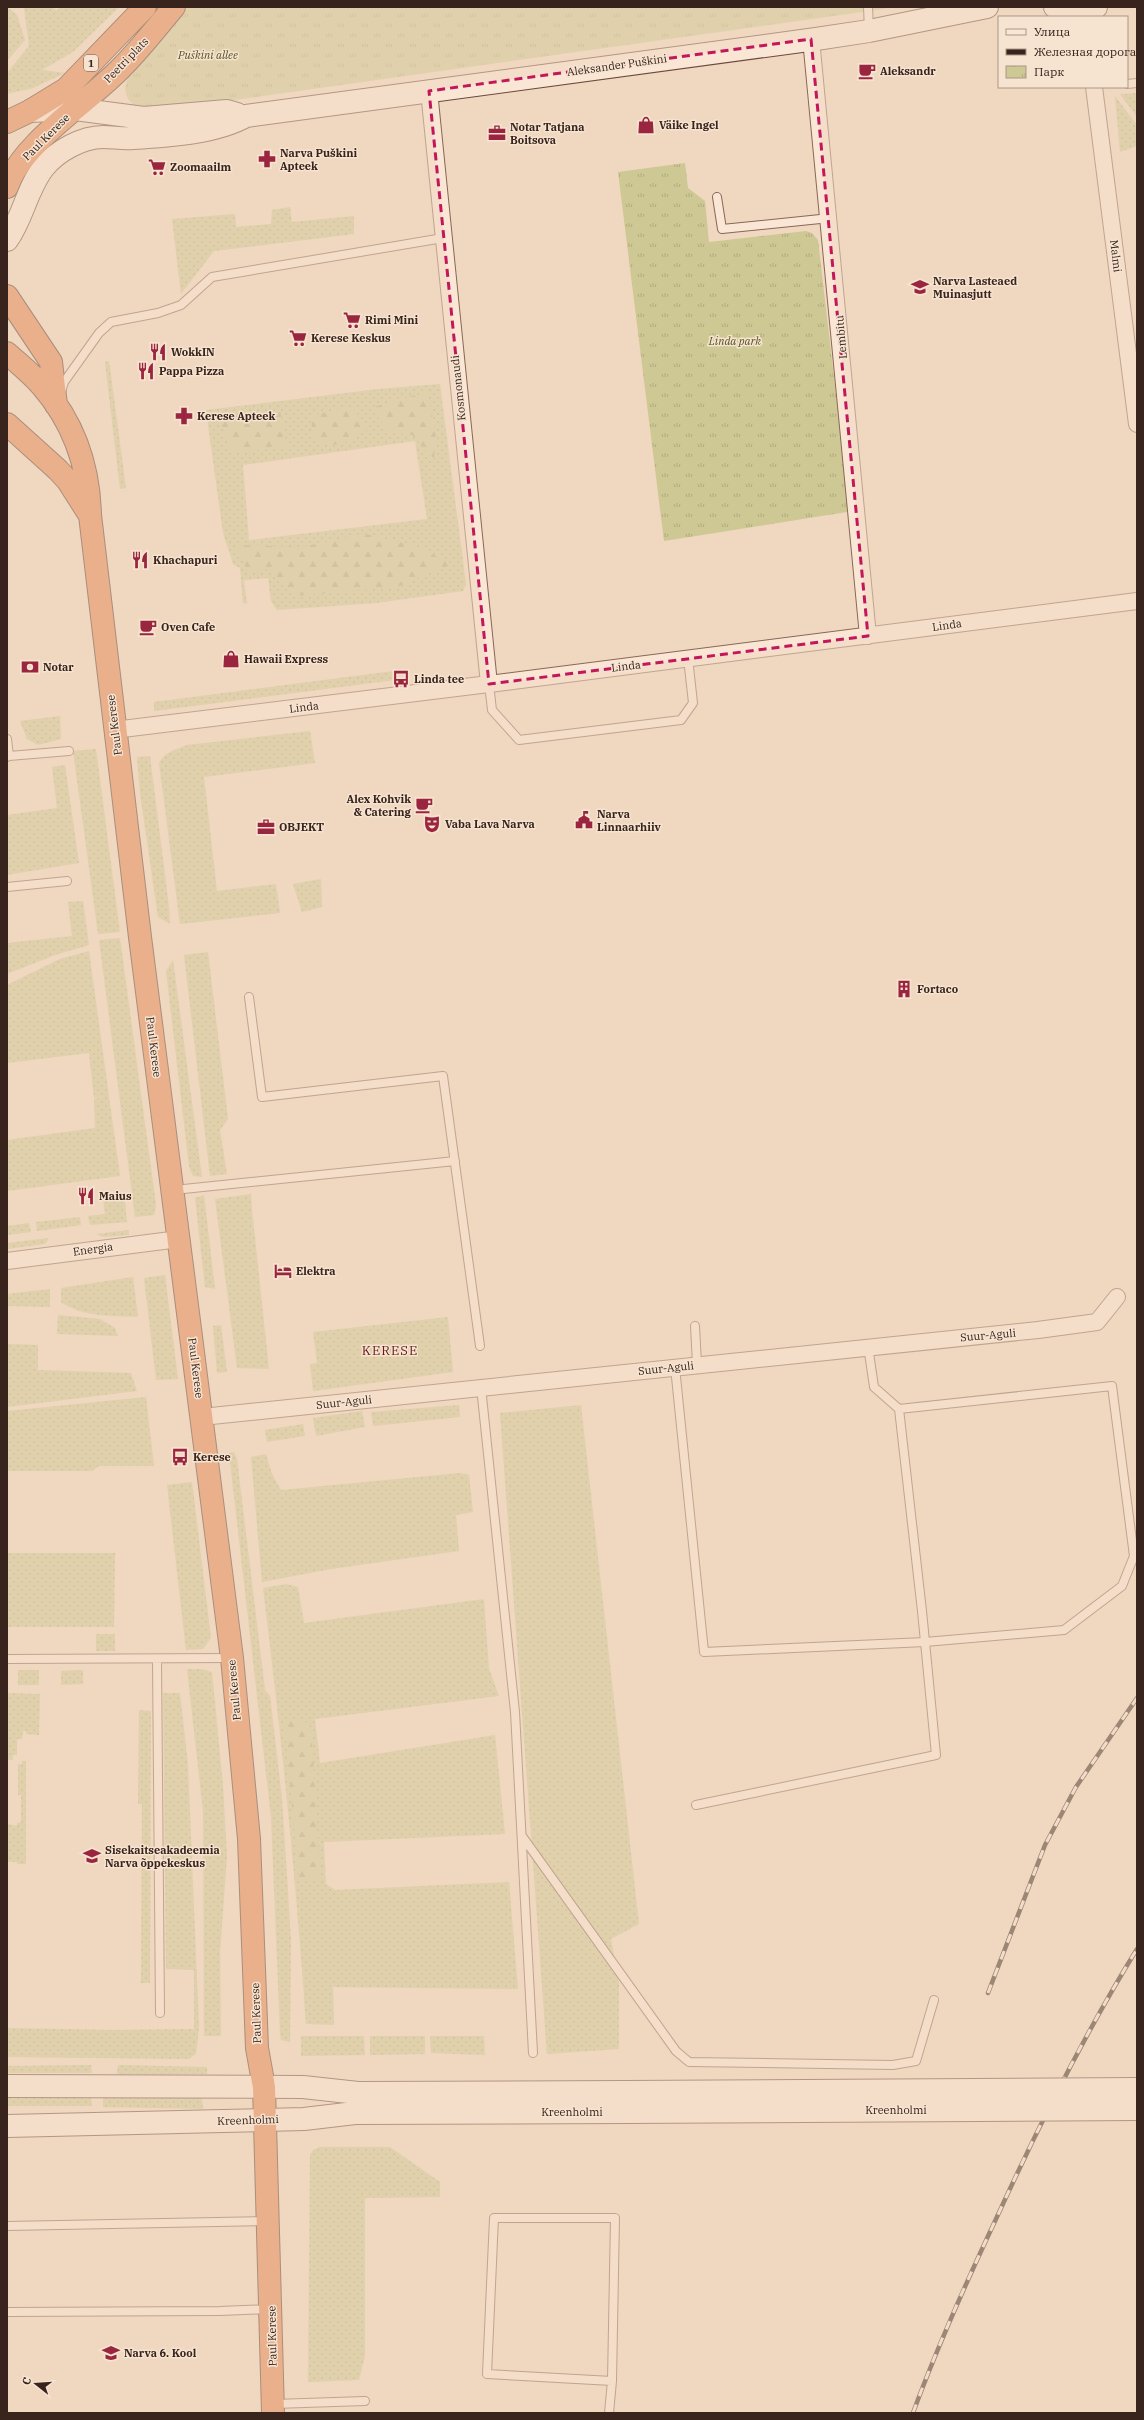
<svg xmlns="http://www.w3.org/2000/svg" width="1144" height="2420" viewBox="0 0 1144 2420" font-family="'IBM Plex Serif',serif">
<style>
.grass{fill:url(#grass-dots);fill-rule:evenodd}
.forest{fill:url(#forest-firs)}
.park{fill:url(#park-tufts)}
.lines{fill:none;stroke-linecap:round;stroke-linejoin:round}
.lane-casing{stroke:#896757;stroke-width:10}
.street-casing{stroke:#896757;stroke-width:18}
.secondary-casing{stroke:#6b493b;stroke-width:24}
.highway-casing{stroke:#56372c;stroke-width:24}
.lane{stroke:#fae6d4;stroke-width:8}
.street{stroke:#fae6d4;stroke-width:16}
.secondary{stroke:#fae6d4;stroke-width:22}
.highway{stroke:#e2814d;stroke-width:22}
.rail-casing{stroke:#38241c;stroke-width:4.5}
.rail{stroke:#f6e3d0;stroke-width:3;stroke-dasharray:9;stroke-linecap:butt}
.secondary-bridge-casing{stroke:#6b493b;stroke-width:24;stroke-linecap:butt}
.secondary-bridge{stroke:#fae6d4;stroke-width:22}
.marked{fill:none;stroke:#c2185b;stroke-width:3;stroke-dasharray:8 5;stroke-linejoin:round}
.labels{text-anchor:middle;dominant-baseline:central;stroke-width:3;stroke-linejoin:round;paint-order:stroke}
.shield{fill:#f6e3d0;stroke:#715d52;stroke-width:1}
.shield-label{font-size:10px;font-weight:bold;fill:#38241c}
.park-label{font-size:11px;font-style:italic;fill:#535522;stroke:#f6e3d0}
.street-label{font-size:11px;fill:#38241c;stroke:#f6e3d0}
.poi-label{font-size:11px;font-weight:bold;fill:#38241c;stroke:#f6e3d0;text-anchor:start}
.quarter-label{font-size:13px;letter-spacing:1px;fill:#661a1a;stroke:#f6e3d0}
</style>
<defs>
<pattern id="grass-dots" width="8" height="8" patternUnits="userSpaceOnUse"><rect width="8" height="8" fill="#cec894"/><path d="M2 2h.1M6 6h.1" fill="none" stroke="#b2ac7f" stroke-width="1.8" stroke-linecap="round"/></pattern>
<pattern id="forest-firs" width="22" height="20" patternUnits="userSpaceOnUse"><rect width="22" height="20" fill="#cec894"/><path d="M5 1l3.5 6h-7zM16 11l3.5 6h-7z" fill="#b2ac7f"/></pattern>
<pattern id="park-tufts" width="24" height="20" patternUnits="userSpaceOnUse"><rect width="24" height="20" fill="#cec894"/><path d="M3 7l-1-3M5 7V3M7 7l1-3M15 17l-1-3M17 17v-4M19 17l1-3" fill="none" stroke="#b2ac7f"/></pattern>
</defs>
<rect width="100%" height="100%" fill="#efd7c0"/>
<!-- grass -->
<path class="grass" d="M7 7 17 15 25 40 7 61Z
M24 7H51L57 11 60 7H119L73 52 42 70 65 73 33 88 7 94V73L29 46Z
M1137 93V117L1120 94Z
M1115 96 1137 125V146L1120 152Z
M290 207 292 222 354 216V234L214 251 181 294 172 219 235 214 236 227 271 224 272 210Z
M109 361 126 488 120 489 105 362Z
M440 384 466 584 463 591 376 603 277 610 271 601 268 578 244 580 247 604 243 603 240 568 233 564 223 533 206 410 378 389ZM415 441 427 519 249 540 243 465Z
M394 671 395 680 154 711V702Z
M60 716 61 739 38 745 27 739 20 721Z
M310 731 315 763 204 777 217 891 276 884 280 913 180 924 159 763 164 756 172 751 187 745Z
M96 749 120 932 98 934 73 751Z
M150 756 169 907 170 924 158 917 140 793 137 757Z
M65 765 79 863 7 875V815L57 808 52 767Z
M321 879 322 907 302 912 293 884Z
M83 901 89 945 55 955 7 974V943L72 936 68 902Z
M120 938 156 1205 154 1215 135 1217 99 940Z
M89 951 120 1176 7 1191V1140L95 1128 94 1099 104 1096 94 1098 89 1053 7 1063V985L60 959Z
M208 952 228 1119 220 1130 227 1174 210 1176 184 955Z
M173 960 202 1177 193 1176 189 1166 166 971Z
M124 1193 127 1222 90 1225 88 1216 105 1214 103 1196Z
M251 1194 252 1210 269 1369 237 1368 215 1199Z
M204 1195 215 1289 205 1287 195 1198Z
M80 1217 81 1225 37 1231 36 1222Z
M29 1223 31 1232 7 1235V1226Z
M129 1230V1235L102 1237 97 1234Z
M49 1238 45 1244 7 1249V1243Z
M165 1275 178 1379 156 1380 144 1278Z
M133 1277 138 1317C112 1316 83 1317 61 1302V1288Z
M50 1289V1307L7 1306V1294Z
M58 1315 100 1319 115 1328 118 1336 57 1334Z
M448 1317 453 1372 313 1391 310 1364 317 1363 313 1332Z
M221 1325 227 1372 217 1373 213 1326Z
M7 1344 38 1345V1370L131 1373 137 1391 7 1407Z
M146 1397 154 1466H99L92 1471H7V1411Z
M459 1405 460 1417 373 1426 371 1412Z
M581 1405 639 1924 611 1939 619 1983V2049L547 2054 500 1413Z
M362 1411 365 1427 316 1436 313 1418Z
M303 1424 305 1436 267 1442 265 1430Z
M234 1452 237 1459 265 1690 270 1696 282 1798 291 1939 290 2042 281 2040 280 2033 271 1817 229 1453Z
M266 1454 272 1474 281 1490 460 1473 469 1475 473 1512 456 1515 459 1551 331 1569 262 1582 251 1457Z
M192 1482 211 1638 203 1649 186 1650 167 1485Z
M7 1553H115L114 1627H7Z
M286 1584 298 1587 304 1623 484 1599 489 1669 499 1696 315 1719 320 1763 495 1735 505 1834 324 1842 326 1884 335 1890 509 1882 518 1989 333 1987 334 2025 306 2024C296 1878 281 1733 263 1588Z
M96 1634H115V1651H96Z
M187 1669H201L212 1672 223 1785 227 1856 220 1953 221 2036H204L203 1811Z
M18 1670H39V1685H18Z
M83 1670V1684L61 1685V1671Z
M7 1693 40 1694 39 1735 26 1734V1731H23L22 1739H17V1755H13V1760H7V1767Z
M163 1693H180L188 1765 199 2028 196 2054 189 2059 7 2057V1979V2028L113 2030 194 2029V1970L166 1969Z
M139 1710 151 1711 150 1983H141L142 1804H138Z
M22 1761H26V1864H17V1862H7V1814L8 1824 17 1826V1823L21 1822V1795H18V1764H22Z
M301 2036H364L365 2055 301 2056Z
M370 2036H425V2054L370 2055Z
M430 2036H484L485 2055 431 2053Z
M91 2065 92 2073H7V2066Z
M118 2065 207 2067V2074H117Z
M7 2098H91L92 2106H7Z
M103 2098H202L203 2109 103 2107Z
M320 2147H390L440 2182V2197L365 2198V2356L359 2380 308 2382 310 2155 313 2150Z"/>
<!-- forest -->
<path class="forest" d="M427 392 436 431 434 459 412 435 391 433 370 408Z
M352 406 368 429 341 445 315 443 310 416Z
M280 410 287 448 230 452 219 418Z
M366 534 416 546 452 564 397 587 295 596 270 569 248 572 235 545 301 547Z
M284 1719 311 1723 320 1880 299 1882Z"/>
<!-- park -->
<path class="park" d="M186 7H897L234 100 150 111C140 108 130 106 126 94 119 73 172 23 186 7Z
M685 163 688 188 705 201 709 242 806 231 812 233 818 240 849 506 847 512 664 541 618 172Z"/>
<g class="lines">
<!-- lane casing -->
<g class="lane-casing">
<path id="lane" d="M868 7 869 30
M1127 84 1137 83
M717 197 722 229 830 218
M61 392 64 382 99 333 111 322 158 313 181 305 212 277 443 238
M489 684 492 710 519 740 681 720 693 703 688 658
M7 739 9 756 7 757
M9 756 69 751
M7 887 67 881
M249 997 262 1097 443 1076 480 1346
M174 1190 455 1161
M695 1326 697 1364
M675 1367 704 1652 925 1642 1064 1630 1122 1586 1134 1556 1112 1386 899 1409
M481 1387 515 1712 533 2053
M7 1659 230 1658
M157 1659 160 2013
M696 1805 936 1755 922 1611 899 1409 874 1387 868 1346
M522 1836 676 2051 689 2062 893 2065 916 2061 934 2000
M7 2226 266 2221
M7 2312 220 2311 270 2309
M274 2404 365 2401
M609 2413 612 2381 615 2218H494L487 2374 612 2381"/>
</g>
<!-- street casing -->
<g class="street-casing">
<path id="street" d="M811 39 868 636
M1094 87 1137 424
M429 91 489 684
M114 730 489 684 1137 601
M7 1261 179 1239
M202 1417 1038 1330 1097 1322 1117 1297"/>
</g>
<!-- secondary casing -->
<g class="secondary-casing">
<path id="secondary" d="M1055 7C1067 18 1084 17 1096 7
M30 111 75 109 144 118 227 111 237 114
M7 240C23 218 27 188 44 167 57 151 82 137 103 137 113 137 123 139 133 138 168 136 216 133 246 116L816 39 869 31 987 7
M7 2086 303 2087 358 2093 626 2092
M7 2126 304 2119 355 2113 626 2112"/>
</g>
<!-- highway casing -->
<g class="highway-casing">
<path id="highway" d="M7 122 30 111 66 89 145 7
M7 187C21 143 90 101 122 67 141 48 157 27 174 7
M7 296 51 362 56 405
M7 353C19 364 32 374 42 386 74 423 89 468 90 515L140 937 232 1658 249 1839 257 2048 264 2087 273 2413
M7 424 58 470 68 481 89 514"/>
</g>
<!-- lane -->
<use href="#lane" class="lane"/>
<!-- street -->
<use href="#street" class="street"/>
<!-- secondary -->
<use href="#secondary" class="secondary"/>
<!-- highway -->
<use href="#highway" class="highway"/>
<!-- rail casing -->
<g class="rail-casing">
<path id="rail" d="M988 1993 1045 1845 1076 1787 1137 1698
M913 2413C937 2347 966 2283 996 2219 1038 2127 1084 2035 1137 1949"/>
</g>
<!-- rail -->
<use href="#rail" class="rail"/>
<!-- secondary-bridge casing -->
<g class="secondary-bridge-casing">
<path id="secondary-bridge" d="M626 2092 1137 2089
M626 2112 1137 2109"/>
</g>
<!-- secondary-bridge -->
<use href="#secondary-bridge" class="secondary-bridge"/>
</g>
<!-- marked area -->
<path d="M0 0H1144V2420H0ZM811 39 868 636 489 684 429 91Z" fill="#efd7c0" fill-opacity=".55" fill-rule="evenodd"/>
<path class="marked" d="M811 39 868 636 489 684 429 91Z"/>
<!-- icons -->
<defs>
<g id="cafe-bare" transform="scale(1.38)"><path d="M-5.5-4.5H6V0H3Q3 3.5 0 3.5H-2.5Q-5.5 3.5-5.5 0ZM3-3.2v2h1.7v-2ZM-6 4.5H4V6H-6Z" fill="#9a253f" stroke="#f6e3d0" stroke-width="2.5" paint-order="stroke"/></g>
<g id="shop-bare" transform="scale(1.38)"><path d="M-5-2.5h2.3a2.7 3.5 0 0 1 5.4 0H5L5.5 6h-11ZM-1.5-2.5h3a1.5 2.3 0 0 0-3 0Z" fill="#9a253f" stroke="#f6e3d0" stroke-width="2.5" paint-order="stroke"/></g>
<g id="office-bare" transform="scale(1.38)"><path d="M-6-3h4V-5.5h4V-3h4V5H-6ZM-1-4.5V-3h2v-1.5ZM-6 0V1H6V0Z" fill="#9a253f" stroke="#f6e3d0" stroke-width="2.5" paint-order="stroke"/></g>
<g id="pharmacy-bare" transform="scale(1.38)"><path d="M-2-6h4v4h4v4h-4v4h-4v-4h-4v-4h4Z" fill="#9a253f" stroke="#f6e3d0" stroke-width="2.5" paint-order="stroke"/></g>
<g id="supermarket-bare" transform="scale(1.38)"><path d="M-6-5.5h2.5l.6 2H6L4.5 2H-2.5L-4.4-4H-6ZM-1.5 3.2a1.3 1.3 0 1 0 .1 0ZM3 3.2a1.3 1.3 0 1 0 .1 0Z" fill="#9a253f" stroke="#f6e3d0" stroke-width="2.5" paint-order="stroke"/></g>
<g id="school-bare" transform="scale(1.38)"><path d="M0-5L7-2L0 1L-7-2ZM-4 1L0 2.5L4 1V4Q0 6-4 4Z" fill="#9a253f" stroke="#f6e3d0" stroke-width="2.5" paint-order="stroke"/></g>
<g id="restaurant-bare" transform="scale(1.38)"><path d="M-5-6h1v4h1v-4h1v4h1v-4h1v5L-1.5 .5V6h-2V.5L-5-1ZM5-6V6H3V1.5H1.5Q1.5-4 5-6Z" fill="#9a253f" stroke="#f6e3d0" stroke-width="2.5" paint-order="stroke"/></g>
<g id="bank-bare" transform="scale(1.38)"><path d="M-6-4H6V4H-6ZM0-2.3a2.3 2.3 0 1 0 0 4.6a2.3 2.3 0 1 0 0-4.6Z" fill="#9a253f" stroke="#f6e3d0" stroke-width="2.5" paint-order="stroke"/></g>
<g id="bus-bare" transform="scale(1.38)"><path d="M-5-6H5V4H4V6H2V4H-2V6H-4V4H-5ZM-3.5-4V0h7V-4ZM-3.5 1.2v1.5H-2V1.2ZM2 1.2v1.5H3.5V1.2Z" fill="#9a253f" stroke="#f6e3d0" stroke-width="2.5" paint-order="stroke"/></g>
<g id="civic-bare" transform="scale(1.38)"><path d="M-.6-6.5H3V-4.5H.6V-3L4-1V1h2V6H-6V1h2V-1L-.6-3ZM-1.2 2.5V6h2.4V2.5Z" fill="#9a253f" stroke="#f6e3d0" stroke-width="2.5" paint-order="stroke"/></g>
<g id="theatre-bare" transform="scale(1.38)"><path d="M-5-5.5Q0-4 5-5.5V0Q5 5 0 6Q-5 5-5 0ZM-3.3-2.5H-1v1.5H-3.3ZM1-2.5H3.3v1.5H1ZM-2.8 1Q0 5.5 2.8 1Z" fill="#9a253f" stroke="#f6e3d0" stroke-width="2.5" paint-order="stroke"/></g>
<g id="building-bare" transform="scale(1.38)"><path d="M-4-6H4V6H1V3H-1V6H-4ZM-2.5-4.3h1.7v1.8h-1.7ZM.8-4.3h1.7v1.8H.8ZM-2.5-1h1.7V.8h-1.7ZM.8-1h1.7V.8H.8Z" fill="#9a253f" stroke="#f6e3d0" stroke-width="2.5" paint-order="stroke"/></g>
<g id="hotel-bare" transform="scale(1.38)"><path d="M-6-4.5h1.5V1H6V5H4.5V3h-9V5H-6ZM-4 0a1.8 1.8 0 1 1 3.6 0ZM.5 0V-2.5h3Q6-2.5 6 0Z" fill="#9a253f" stroke="#f6e3d0" stroke-width="2.5" paint-order="stroke"/></g>
<g id="university-bare" transform="scale(1.38)"><path d="M0-5L7-2L0 1L-7-2ZM-4 1L0 2.5L4 1V4Q0 6-4 4Z" fill="#9a253f" stroke="#f6e3d0" stroke-width="2.5" paint-order="stroke"/></g>
</defs>
<g fill-rule="evenodd">
<use href="#cafe-bare" x="867" y="71"/>
<use href="#shop-bare" x="646" y="125"/>
<use href="#office-bare" x="497" y="133"/>
<use href="#pharmacy-bare" x="267" y="159"/>
<use href="#supermarket-bare" x="157" y="167"/>
<use href="#school-bare" x="920" y="287"/>
<use href="#supermarket-bare" x="352" y="320"/>
<use href="#supermarket-bare" x="298" y="338"/>
<use href="#restaurant-bare" x="158" y="352"/>
<use href="#restaurant-bare" x="146" y="371"/>
<use href="#pharmacy-bare" x="184" y="416"/>
<use href="#restaurant-bare" x="140" y="560"/>
<use href="#cafe-bare" x="148" y="627"/>
<use href="#shop-bare" x="231" y="659"/>
<use href="#bank-bare" x="30" y="667"/>
<use href="#bus-bare" x="401" y="679"/>
<use href="#cafe-bare" x="424" y="805"/>
<use href="#civic-bare" x="584" y="820"/>
<use href="#theatre-bare" x="432" y="824"/>
<use href="#office-bare" x="266" y="827"/>
<use href="#building-bare" x="904" y="989"/>
<use href="#restaurant-bare" x="86" y="1196"/>
<use href="#hotel-bare" x="283" y="1271"/>
<use href="#bus-bare" x="180" y="1457"/>
<use href="#university-bare" x="92" y="1856"/>
<use href="#school-bare" x="111" y="2353"/>
</g>
<g class="labels">
<!-- shield labels -->
<rect class="shield" x="84" y="55" width="14" height="16" rx="3"/>
<g class="shield-label">
<text x="91" y="63">1</text>
</g>
<!-- park labels -->
<g class="park-label">
<text x="208" y="55">Puškini allee</text>
<text x="735" y="341">Linda park</text>
</g>
<!-- street labels -->
<g class="street-label">
<text transform="translate(126 60) rotate(-46)">Peetri plats</text>
<text transform="translate(617 65) rotate(-8)">Aleksander Puškini</text>
<text transform="translate(46 137) rotate(-45)">Paul Kerese</text>
<text transform="translate(1116 256) rotate(83)">Malmi</text>
<text transform="translate(841 337) rotate(-95)">Lembitu</text>
<text transform="translate(458 388) rotate(-96)">Kosmonaudi</text>
<text transform="translate(947 625) rotate(-8)">Linda</text>
<text transform="translate(626 666) rotate(-7)">Linda</text>
<text transform="translate(304 707) rotate(-7)">Linda</text>
<text transform="translate(114 725) rotate(-97)">Paul Kerese</text>
<text transform="translate(154 1047) rotate(83)">Paul Kerese</text>
<text transform="translate(93 1249) rotate(-8)">Energia</text>
<text transform="translate(988 1335) rotate(-5)">Suur-Aguli</text>
<text transform="translate(196 1368) rotate(83)">Paul Kerese</text>
<text transform="translate(666 1368) rotate(-6)">Suur-Aguli</text>
<text transform="translate(344 1402) rotate(-6)">Suur-Aguli</text>
<text transform="translate(234 1690) rotate(-95)">Paul Kerese</text>
<text transform="translate(256 2013) rotate(-92)">Paul Kerese</text>
<text x="896" y="2110">Kreenholmi</text>
<text x="572" y="2112">Kreenholmi</text>
<text transform="translate(248 2120) rotate(-2)">Kreenholmi</text>
<text transform="translate(272 2336) rotate(-91)">Paul Kerese</text>
</g>
<!-- poi labels -->
<g class="poi-label">
<text x="880" y="71">Aleksandr</text>
<text x="659" y="125">Väike Ingel</text>
<text x="510" y="127">Notar Tatjana<tspan x="510" dy="13">Boitsova</tspan></text>
<text x="280" y="153">Narva Puškini<tspan x="280" dy="13">Apteek</tspan></text>
<text x="170" y="167">Zoomaailm</text>
<text x="933" y="281">Narva Lasteaed<tspan x="933" dy="13">Muinasjutt</tspan></text>
<text x="365" y="320">Rimi Mini</text>
<text x="311" y="338">Kerese Keskus</text>
<text x="171" y="352">WokkIN</text>
<text x="159" y="371">Pappa Pizza</text>
<text x="197" y="416">Kerese Apteek</text>
<text x="153" y="560">Khachapuri</text>
<text x="161" y="627">Oven Cafe</text>
<text x="244" y="659">Hawaii Express</text>
<text x="43" y="667">Notar</text>
<text x="414" y="679">Linda tee</text>
<text x="411" y="799" text-anchor="end">Alex Kohvik<tspan x="411" dy="13">&amp; Catering</tspan></text>
<text x="597" y="814">Narva<tspan x="597" dy="13">Linnaarhiiv</tspan></text>
<text x="445" y="824">Vaba Lava Narva</text>
<text x="279" y="827">OBJEKT</text>
<text x="917" y="989">Fortaco</text>
<text x="99" y="1196">Maius</text>
<text x="296" y="1271">Elektra</text>
<text x="193" y="1457">Kerese</text>
<text x="105" y="1850">Sisekaitseakadeemia<tspan x="105" dy="13">Narva õppekeskus</tspan></text>
<text x="124" y="2353">Narva 6. Kool</text>
</g>
<!-- quarter labels -->
<g class="quarter-label">
<text x="390" y="1350">KERESE</text>
</g>
</g>
<!-- border -->
<rect width="1144" height="2420" fill="none" stroke="#38241c" stroke-width="16"/>
<!-- legend -->
<rect x="998" y="16" width="130" height="72" fill="#f6e3d0" stroke="#aa9788"/>
<rect x="1006" y="29" width="20" height="6" fill="#fae6d4" stroke="#aa9788"/>
<text x="1034" y="36" font-size="12" fill="#38241c">Улица</text>
<rect x="1006" y="49" width="20" height="6" fill="#38241c" stroke="#aa9788"/>
<text x="1034" y="56" font-size="12" fill="#38241c">Железная дорога</text>
<rect x="1006" y="66" width="20" height="12" fill="url(#park-tufts)" stroke="#aa9788"/>
<text x="1034" y="76" font-size="12" fill="#38241c">Парк</text>
<!-- north arrow -->
<g transform="translate(36 2384) rotate(287)" stroke="#f6e3d0" stroke-width="3" paint-order="stroke">
<path d="M0-3L7 15L0 10L-7 15Z" fill="#38241c"/>
<text y="-6" font-size="11" font-weight="bold" text-anchor="middle" fill="#38241c">С</text>
</g>
</svg>
